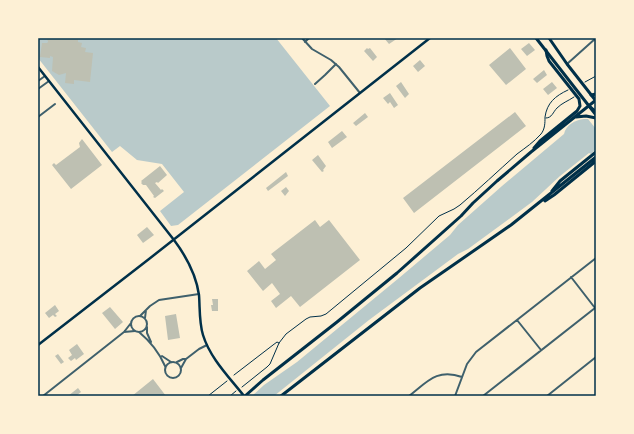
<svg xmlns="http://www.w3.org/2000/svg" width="634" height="434" viewBox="0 0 634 434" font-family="'Nunito Sans',sans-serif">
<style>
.green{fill:#b9caca}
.building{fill:#bec0b2}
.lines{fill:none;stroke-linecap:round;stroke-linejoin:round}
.path{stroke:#003049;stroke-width:1}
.minor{stroke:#3f606c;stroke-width:2}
.secondary{stroke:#003049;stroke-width:2.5}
.primary{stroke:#003049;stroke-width:3}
.trunk{stroke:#003049;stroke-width:3}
.neatline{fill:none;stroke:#003049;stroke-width:1.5}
</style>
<rect width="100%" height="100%" fill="#fdf0d5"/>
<!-- green -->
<path class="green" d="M38 38H276L330 106 178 225 171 226 160 211 184 192 162 164 137 160 120 146 112 152 38 58Z
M584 119H588L596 129V149L591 154 589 153 560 176 532 202 468 249 458 254 369 320 274 396H252L264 385 297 362 399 278 450 235 458 225 502 186 564 134C566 125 575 120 584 119Z"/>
<!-- building -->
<path class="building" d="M46 38H78V42L82 43 81 47 86 48 85 52 93 53 90 82 74 80V84L65 83 66 73 59 75 52 71 53 57 50 56V58L40 57 42 43H47L48 42V41Z
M384 38H398L389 44Z
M529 43 535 50 527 56 521 49Z
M367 48 368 49 370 48 377 57 373 61 364 51Z
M510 48 526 69 506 85 489 65Z
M420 60 425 66 418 72 413 66Z
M544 70 547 75 537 83 533 79Z
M401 82 409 94 405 98 396 86Z
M552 82 557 88 548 95 543 89Z
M390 93 398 105 394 108 390 102 388 104 383 98Z
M515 112 526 126 414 213 403 198Z
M365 113 368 117 356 126 353 123Z
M342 131 347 137 332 148 328 142Z
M82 139 102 165 71 189 52 165 54 163 56 165 80 147 79 143Z
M318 155 326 166 323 170 324 171 322 172 312 160Z
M160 166 167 175 158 183 157 182 155 183 161 190 162 189 164 191 155 198 153 197 154 196 146 185H143L141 183 142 182 141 181Z
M286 172 288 176 268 191 266 188Z
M286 187 289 191 285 196 281 191Z
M315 220 320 227 329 220 360 260 300 307 291 296 276 308 271 301 280 294 272 283 263 291 247 271 259 261 265 269 276 260 271 254Z
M147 227 154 235 143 243 137 235Z
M212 299H218V311H212L211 305H213Z
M55 305 59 311 55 314 57 316 55 317 53 315 49 318 45 313Z
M110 307 123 322 115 329 102 313Z
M176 314 180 338 168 340 165 316Z
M77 344 84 354 76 360 75 358 71 361 68 358 72 355 69 350Z
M58 354 64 362 61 364 55 356Z
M153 379 166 396H132Z
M78 388 81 392 76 396H68Z"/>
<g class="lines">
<!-- path -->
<path class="path" d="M585 82 596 76
M596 88V87
M546 118C552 118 553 112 557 108 562 103 568 101 574 97
M234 375 273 345 277 342 279 343
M242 387 267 367 270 364 279 343 286 334 306 319 310 317 321 316 326 314 406 248 439 216 454 209 460 205C479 189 498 171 517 154 525 148 534 142 541 134 545 129 545 123 545 117 547 103 555 96 568 90
M208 396 227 381
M230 396 236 391"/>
<!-- minor -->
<path class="minor" d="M302 38 312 49 331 60 339 67 360 93
M305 42 309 38
M567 64 596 38
M38 81 45 76
M315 84 325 75 336 64
M38 89 49 81
M38 117 55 104
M571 277 595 308
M131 324a8 8 0 1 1 16 0a8 8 0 1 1-16 0Z
M140 316 150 306 159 300 199 294
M145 318 146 310
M517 320 541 350
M147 327V333L151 342
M124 332 135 331
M139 332C151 342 159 352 165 366
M162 356 171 362
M165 370a8 8 0 1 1 16 0a8 8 0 1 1-16 0Z
M177 362 183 359H186L199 349 207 345
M181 368 186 359
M43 396 124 332 131 323
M409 396C427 382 437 368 462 377
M455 396 467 364 476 352 596 258
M483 396 595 308
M547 396 596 357"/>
<!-- secondary -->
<path class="secondary" d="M38 67 174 240C186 256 196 274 199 295 200 308 199 322 203 335 210 358 229 377 244 396
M38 345 149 259 430 38"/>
<!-- primary -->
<path class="primary" d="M536 38 596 115
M549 38 567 64 596 101"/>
<!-- trunk -->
<path class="trunk" d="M591 95 596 94
M589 106 596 112
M576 117 586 116 596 118
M534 148 540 141 577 111 580 106 579 99 549 61 547 56 546 50
M552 191 560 181 596 152
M545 201 554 195 596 161
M245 396 263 380 337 322 397 273 461 216 473 203 497 181 531 152 596 100
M281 396 420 288 511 225 596 157"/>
</g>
<!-- border -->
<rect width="634" height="434" fill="none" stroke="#fdf0d5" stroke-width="78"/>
<rect x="39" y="39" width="556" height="356" class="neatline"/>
</svg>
